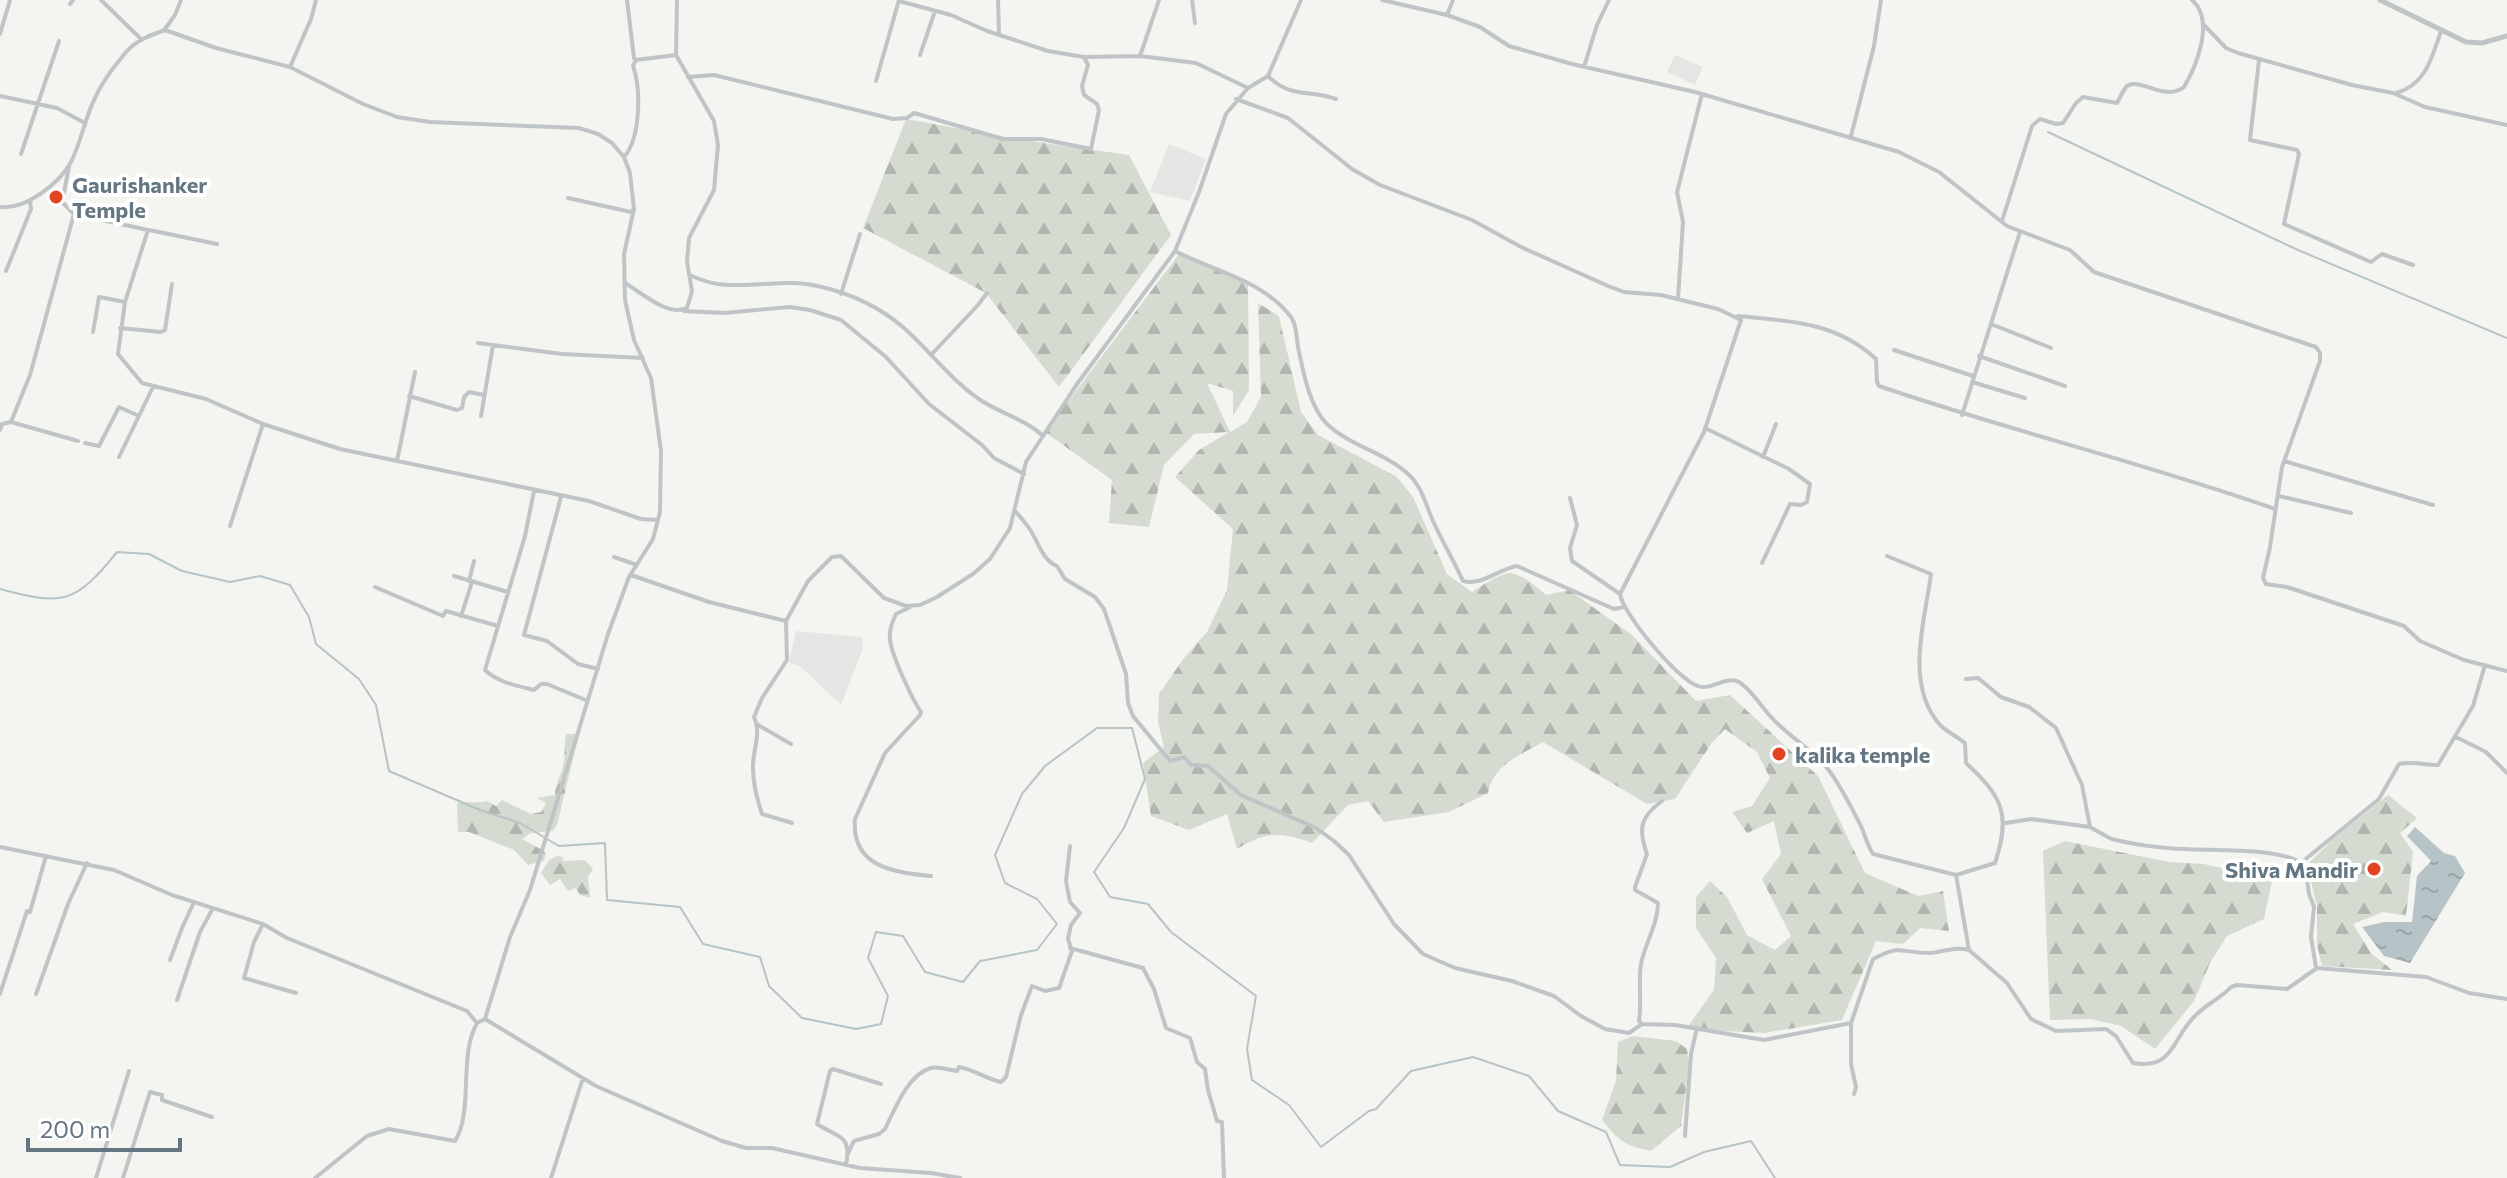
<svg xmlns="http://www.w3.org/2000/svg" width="2507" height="1178" viewBox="0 0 2507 1178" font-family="Commissioner,sans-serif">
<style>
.built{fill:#e5e6e4}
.forest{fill:url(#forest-firs)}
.water{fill:url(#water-ripples)}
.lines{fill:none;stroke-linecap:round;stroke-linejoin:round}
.stream{stroke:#b7c4c7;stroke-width:2}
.minor{stroke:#bfc4c6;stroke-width:4}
.tertiary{stroke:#bfc4c6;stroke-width:5}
.poi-dot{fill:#e24322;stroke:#fff;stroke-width:3}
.labels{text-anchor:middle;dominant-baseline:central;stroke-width:8;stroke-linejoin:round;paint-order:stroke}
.poi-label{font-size:22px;font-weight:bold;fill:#637681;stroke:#fff;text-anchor:start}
</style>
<defs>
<pattern id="forest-firs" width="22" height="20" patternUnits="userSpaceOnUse" patternTransform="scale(2)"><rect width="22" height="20" fill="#d6dbd1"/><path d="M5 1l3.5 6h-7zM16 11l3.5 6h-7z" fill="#b1b6af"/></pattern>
<pattern id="water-ripples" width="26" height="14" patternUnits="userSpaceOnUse" patternTransform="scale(2)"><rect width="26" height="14" fill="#b7c4c7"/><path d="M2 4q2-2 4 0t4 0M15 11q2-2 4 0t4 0" fill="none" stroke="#98a4a7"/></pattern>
</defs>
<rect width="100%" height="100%" fill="#f4f4f0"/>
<!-- built -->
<path class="built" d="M1675 55 1703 67 1695 85 1667 72Z
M1169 144 1206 159 1190 201 1150 192Z
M796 631 862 637 863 648 841 705 801 667 789 662Z"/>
<!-- forest -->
<path class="forest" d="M906 119 1017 139 1129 155 1171 235 1059 387 986 293 863 228Z
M1179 254 1248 284 1249 390 1233 416V391L1207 383 1230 432 1247 422 1261 397 1258 303 1279 316 1301 412 1318 435 1397 477 1413 497 1447 574 1472 592C1509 569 1511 565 1546 595L1569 590 1632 635 1696 701 1730 695 1818 776 1865 873 1918 896 1943 891 1949 931 1920 928 1903 944 1876 941 1842 1020 1764 1033 1686 1029 1714 990 1716 958 1696 928V897L1710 881 1727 897 1747 935 1775 950 1791 936 1762 879 1781 854 1774 821 1747 833 1732 812 1752 806 1770 778 1757 752 1725 729 1711 744 1675 799 1647 804 1543 742C1520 755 1493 765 1488 793L1449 812 1384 822 1368 801 1348 805 1312 843C1281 832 1266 831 1237 849L1227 814 1189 830 1151 816 1143 763 1164 747 1158 722 1159 694 1184 658 1207 632 1227 590 1233 529 1175 477 1199 450 1229 432 1194 434 1164 465 1149 527 1109 523 1112 480 1045 432Z
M566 734H579L557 825 553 831 531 833 522 839 546 852 544 861 528 865 514 850 469 832H458L457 803C468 801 476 804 487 801L496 806 502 800 531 814 541 812 546 803 537 798 555 795C555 783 562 774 564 762 565 752 564 744 566 734Z
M2388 795 2417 818 2400 833 2413 852 2406 916 2383 912 2353 924 2371 953 2392 970 2322 966 2317 945V906L2307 865 2332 840Z
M2065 841 2169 862 2204 864 2235 871 2273 876 2264 919 2227 936 2210 963 2194 1001 2155 1049 2121 1026 2091 1019 2050 1020 2043 851Z
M558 856 563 857V861L585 860 593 869 588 877 590 898 580 895 576 888 568 891 560 879 550 885 541 873 549 860Z
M1633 1036 1676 1041 1687 1049 1689 1065 1681 1126 1651 1151C1625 1146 1619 1141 1602 1120L1616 1081 1618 1042Z"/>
<!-- water -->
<path class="water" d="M2415 827 2444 853 2455 856 2465 873 2410 963 2384 956 2362 927 2384 922H2412L2417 876 2431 861 2407 836Z"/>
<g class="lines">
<!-- stream -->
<path class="stream" d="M2048 132 2298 250 2507 338
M0 589C64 606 75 604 117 552L149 554 182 571 230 582 260 576 290 585 309 617 316 644 359 679 376 705 389 771 480 810 520 823 559 846 605 843 607 900 680 907 703 944 760 957 769 986 802 1018 856 1029 881 1024 888 996 868 958 876 932 903 936 925 972 963 982 980 961 1037 950 1057 924 1037 899 1005 883 995 855 1022 794 1045 766 1097 728H1132L1145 779 1124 828 1094 872 1110 897 1148 904 1171 932 1256 996 1247 1049 1252 1080 1289 1105 1321 1147 1369 1111 1376 1109 1411 1071 1473 1057 1529 1076 1558 1111 1606 1132 1620 1165 1670 1167 1704 1152 1751 1141 1775 1178"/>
<!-- minor -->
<path class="minor" d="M101 0 141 39
M627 0 634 58 636 60 676 55
M998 0 999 33
M1192 0 1195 23
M1382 0 1447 15 1480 27 1509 46 1572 64 1695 92 1899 152 1939 172 2007 226 2070 250 2094 272 2316 347 2320 353V361L2282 467 2270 547 2263 578 2266 584 2287 587 2404 626 2420 641 2464 660 2507 671
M899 1 951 15 987 31 1048 51 1084 57 1140 56 1196 63 1248 88
M70 4 73 0
M1447 15 1453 0
M2204 25 2226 48 2238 53 2352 85 2393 93 2425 107 2507 125
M165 29 175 15 181 0
M0 34 10 0
M920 55 935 11
M1140 56 1159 0
M2259 60 2250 140 2297 150 2299 154 2284 224 2371 262 2382 254 2413 265
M290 67 311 19 316 0
M1584 67 1597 25 1609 0
M1268 76C1291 99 1309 89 1336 99
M688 77 714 75 893 119 907 118 914 113 1003 139H1041L1091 149 1099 110 1097 104 1084 95 1082 86 1088 65 1084 57
M876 81 899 0
M2396 93C2426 85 2432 57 2441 31
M0 96 57 108 85 123
M1236 99 1288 118 1352 169 1380 185 1472 220 1521 247 1608 286 1624 292 1661 295 1718 309 1741 320 1704 432 1620 594C1623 614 1678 680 1698 686 1711 691 1726 675 1739 682 1751 689 1762 708 1772 718 1788 736 1813 750 1827 768 1840 784 1851 807 1861 826 1865 835 1867 845 1873 854L1956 875 1995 863C2011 815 2003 797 1966 763L1965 743C1958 737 1947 732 1940 725 1904 684 1925 621 1931 574L1887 556
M1851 136 1874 46 1881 0
M21 154 59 41
M624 157C641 138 641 88 633 66L636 60
M568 198 631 212 633 210
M0 207C25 210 59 184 71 162 81 142 85 118 95 98 102 82 116 64 127 51 137 40 151 35 165 30L216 48 290 67 363 104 397 117 430 122 579 128 598 134 612 143 624 157 630 173 634 209 624 254 625 300 634 340 651 378 661 451 660 512 653 539 629 577 608 634 530 890 510 937 485 1019
M74 214 148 230 125 302 118 354 142 383 206 399 263 424 340 449 589 501 641 519 657 520
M2002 221 2032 126 2040 119 2056 124 2063 123 2076 103 2083 97 2117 103C2120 98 2123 90 2127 86 2140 77 2165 102 2184 87 2197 65 2215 20 2192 0
M149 230 217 244
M1175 251C1213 271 1263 280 1291 317 1298 327 1296 341 1299 352 1304 375 1310 408 1328 425 1351 446 1385 453 1407 473 1422 486 1425 503 1433 521 1442 541 1454 561 1463 581 1483 586 1498 569 1517 566L1614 609 1624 607
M6 271 31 209 30 200
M689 275C699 279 708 283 718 284 753 289 787 277 822 287 851 294 881 308 904 328 930 351 950 379 979 399 999 413 1025 419 1043 436
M625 283C642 293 668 317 687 308L692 291 687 262 689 238 714 190 718 145 714 121 676 55 677 0
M841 294 860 234
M1678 299 1683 222 1677 192 1702 94
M684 311 724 313 790 307 810 310 841 320 886 357 929 404 982 445 994 458 1024 474
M1738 316C1790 321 1836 322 1876 359L1877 382 1879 386C2010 431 2145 463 2275 509
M1991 324 2051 348
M120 328 161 332 165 330 172 284
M93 332 99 297 125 302
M478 343 562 354 643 358
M1894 350 1973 376
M931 355 978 305 987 293
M1979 356 2065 386
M1972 382 2025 398
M409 396 457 410 462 408 464 397 469 392 484 395
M1962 415 2020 232
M481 416 493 345
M11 422 78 441
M1705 428 1789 469 1810 484 1807 502 1801 505 1790 504 1762 563
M0 430 2 424 11 422 30 375 74 214 62 202 69 167
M85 443 99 446 119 407 139 416
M119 457 153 387
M1763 457 1776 424
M397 461 415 372
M2284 461 2433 505
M534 491 525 536 485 670C497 682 518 686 534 690L541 684H547L588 701
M2279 496 2351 513
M561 497 524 635 547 641 578 664 598 669
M1570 498 1577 525 1570 548 1572 561 1620 594
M1016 512C1020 517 1025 522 1029 528 1038 541 1042 560 1057 566L1065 579 1095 597 1104 609 1126 674 1128 703 1133 716 1170 761 1184 757 1191 765 1208 766 1241 795 1316 828 1334 841 1349 855 1394 924 1423 954 1455 968 1512 981 1554 996 1581 1016 1605 1029 1629 1033 1642 1024 1675 1025 1764 1040 1851 1023 1873 959C1880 956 1889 950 1898 950 1908 951 1918 953 1930 953 1944 952 1955 946 1969 950
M230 526 263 424
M614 557 637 565
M631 575 709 602 786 621 808 581 832 557 841 556 884 598 906 606 920 605 937 597 973 574 990 559 1010 528 1026 462 1077 384 1175 251 1199 192 1226 114 1248 88 1268 76 1301 0
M454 576 508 592
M469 581 474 561
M375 587 443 616 446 611 498 626
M910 607 896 614C892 623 889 630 890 639 891 654 912 699 921 712L920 715 885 753 855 819C851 867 895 873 931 876
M461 616 472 582
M786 621 787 660 762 698 754 717C762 733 752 752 753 769 753 785 757 799 762 814L792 823
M1966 679 1978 678 2001 697 2029 707 2056 728 2082 785 2090 827C2097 831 2105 836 2112 839 2129 844 2167 849 2185 849 2214 851 2285 847 2305 866L2309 894 2314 907 2311 937 2316 967
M758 725 791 744
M2456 737 2486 752 2507 773
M2006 823 2031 819 2090 827
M0 847 114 870 172 895 263 924 287 938 467 1011 477 1023
M2302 862 2379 799 2399 764C2412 761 2425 765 2438 765L2473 706 2485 665
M1956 875 1969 950 2007 983 2031 1019 2056 1031 2106 1029 2116 1036 2133 1063C2176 1070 2171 1037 2197 1014 2207 1004 2221 998 2231 987L2237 985 2287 989 2317 968 2426 977 2469 993 2507 999
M263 924 254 942 244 978 296 993
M1070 948 1143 968 1154 989 1166 1028 1190 1038 1197 1062 1205 1069 1208 1090 1217 1121 1222 1122 1224 1178
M170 960 182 928 194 902
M0 994 27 911 30 912 46 856
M36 994 68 904 87 863
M177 1000 200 932 213 908
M1851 1023V1064L1856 1087 1854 1094
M1642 1024 1639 1021C1642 1002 1638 983 1641 964 1645 943 1658 924 1658 903L1635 890V887L1647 854C1638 829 1640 817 1662 801
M1685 1136 1691 1054 1697 1028
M848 1153 854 1141 879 1134 885 1129C895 1109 908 1074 931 1068 940 1066 948 1070 957 1071L959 1067C973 1069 986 1079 1001 1082L1006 1077 1021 1015 1032 986 1045 991 1059 988 1072 951 1068 939 1071 925 1080 913 1070 902 1066 881 1070 846
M846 1165C852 1134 838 1138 817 1124L830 1071 833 1069 881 1084
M96 1178 129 1071
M123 1178 150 1092 162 1095V1100L212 1117
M315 1178 367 1136 389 1129 455 1141C474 1110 458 1057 477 1023L485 1019 596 1086 722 1141 746 1148H772L860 1168 931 1173 960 1178
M551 1178 583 1078"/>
<!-- tertiary -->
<path class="tertiary" d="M2380 0 2466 42 2482 43 2507 36"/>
</g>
<!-- markers -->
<g class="poi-dot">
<circle cx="56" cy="197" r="8"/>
<circle cx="1779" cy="754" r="8"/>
<circle cx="2374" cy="869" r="8"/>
</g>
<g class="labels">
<!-- poi labels -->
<g class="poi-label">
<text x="72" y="184">Gaurishanker<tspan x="72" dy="25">Temple</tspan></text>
<text x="1795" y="754">kalika temple</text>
<text x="2358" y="869" text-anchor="end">Shiva Mandir</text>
</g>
</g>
<!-- scale -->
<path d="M28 1138v12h152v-12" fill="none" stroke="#637681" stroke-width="4"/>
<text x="40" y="1138" font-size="24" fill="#637681" stroke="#ffffff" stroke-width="6" paint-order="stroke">200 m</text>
</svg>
